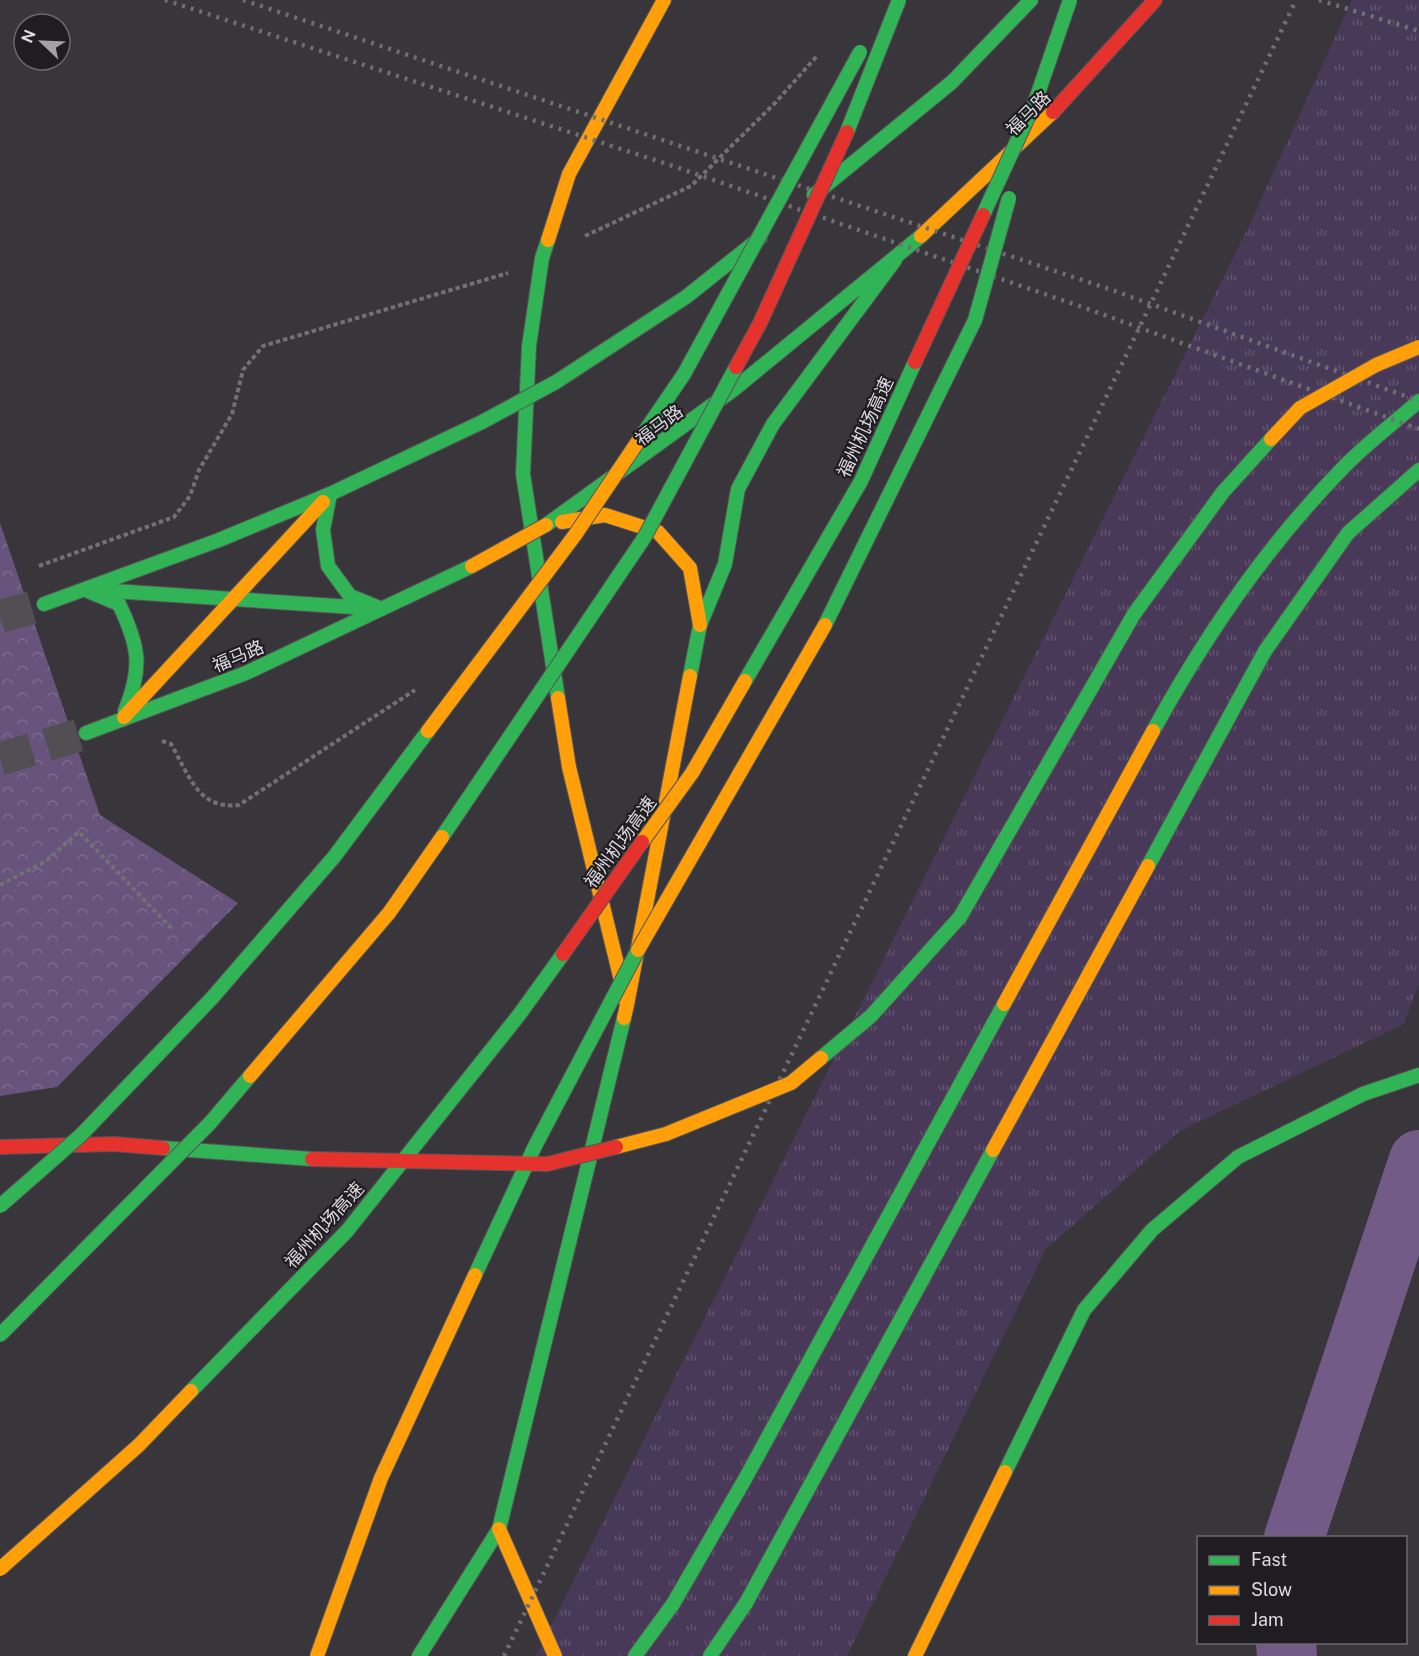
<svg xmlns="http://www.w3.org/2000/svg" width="1419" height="1656" viewBox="0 0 1419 1656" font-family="'Public Sans','Noto Sans SC',sans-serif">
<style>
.forest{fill:url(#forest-crowns)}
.park{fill:url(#park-tufts)}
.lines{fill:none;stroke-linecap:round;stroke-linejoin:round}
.river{stroke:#725c87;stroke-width:60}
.primary-tunnel{stroke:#524f54;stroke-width:33;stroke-dasharray:33 16;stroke-linecap:butt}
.fast-casing{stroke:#565458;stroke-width:16}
.slow-casing{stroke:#565458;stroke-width:16}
.jam-casing{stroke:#565458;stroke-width:16}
.path{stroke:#717073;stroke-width:4;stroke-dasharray:4.5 3;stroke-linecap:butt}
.fast{stroke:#30b455;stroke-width:14}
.slow{stroke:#ff9f0a;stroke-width:14}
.jam{stroke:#e5322d;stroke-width:14}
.rail{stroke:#706e72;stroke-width:4.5;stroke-dasharray:3 6;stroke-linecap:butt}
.fast-bridge-casing{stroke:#565458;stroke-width:16;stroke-linecap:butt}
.slow-bridge-casing{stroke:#565458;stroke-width:16;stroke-linecap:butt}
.jam-bridge-casing{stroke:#565458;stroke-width:16;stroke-linecap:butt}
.fast-bridge{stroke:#30b455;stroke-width:14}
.slow-bridge{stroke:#ff9f0a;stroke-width:14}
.jam-bridge{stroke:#e5322d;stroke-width:14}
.labels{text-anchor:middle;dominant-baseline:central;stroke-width:4.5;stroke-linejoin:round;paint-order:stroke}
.street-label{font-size:18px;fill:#dddbe1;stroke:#1f1d21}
</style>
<defs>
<pattern id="forest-crowns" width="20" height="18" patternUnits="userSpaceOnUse" patternTransform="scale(1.5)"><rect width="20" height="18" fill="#68537c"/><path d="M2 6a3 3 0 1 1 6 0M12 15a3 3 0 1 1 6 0" fill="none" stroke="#7d6b8e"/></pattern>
<pattern id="park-tufts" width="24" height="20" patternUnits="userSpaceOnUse" patternTransform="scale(1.5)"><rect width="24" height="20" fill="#493959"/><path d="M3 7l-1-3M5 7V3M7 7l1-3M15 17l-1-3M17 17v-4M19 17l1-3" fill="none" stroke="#635571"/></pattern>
</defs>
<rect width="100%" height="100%" fill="#39363b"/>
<!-- forest -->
<path class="forest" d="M0 523 100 815 238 903 57 1087 0 1096Z"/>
<!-- park -->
<path class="park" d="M1352 0H1419V983L1404 1024 1180 1131 1046 1249 847 1656H536L1250 224Z"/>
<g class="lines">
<!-- river -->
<path class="river" d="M1294 1538 1419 1160
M1286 1642 1287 1656"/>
<!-- primary-tunnel -->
<path class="primary-tunnel" d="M0 617 44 604
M0 759 86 733"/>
<!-- fast casing -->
<g class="fast-casing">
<path id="fast" d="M814 195 952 82 1031 0
M548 240 542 258 529 346 523 474 558 698
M556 382 686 297 760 238
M330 494 323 530 328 566 350 596 377 607
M546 525 733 390 921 236
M98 590 382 609
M88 591 119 604C139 646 143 667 125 711
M44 604 219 540 330 494 482 422
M690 676 700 625 725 564 738 489 773 424 895 260
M1153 731C1204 638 1266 547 1340 471 1364 445 1393 424 1419 401
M86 733 246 673 472 566
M1148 866 1265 651 1348 533 1419 470
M163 1148 312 1159
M1005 1472 1084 1310 1152 1230 1238 1157 1363 1094 1419 1075
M419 1656 499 1529 624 1018
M635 1656 673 1604 745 1479 1004 1004
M710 1656 746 1603 993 1150"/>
</g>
<!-- slow casing -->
<g class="slow-casing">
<path id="slow" d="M921 236 1053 112
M548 240 569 174 664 0
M562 522 605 515 658 532 690 568 700 625
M558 698 569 767 627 1005 624 1018
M124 717 323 502
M1004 1004 1153 731
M627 1005 690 676
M993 1150 1148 866
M499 1529 555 1656
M915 1656 1005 1472"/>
</g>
<!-- jam casing -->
<g class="jam-casing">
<path id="jam" d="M1053 112 1155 0
M0 1147 114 1144 163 1148"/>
</g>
<!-- path -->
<path class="path" d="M585 236 691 186 775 103 817 56
M39 566 174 517 190 496 199 470 232 414 243 370 263 346 508 273
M162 741 171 744C189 775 198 810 239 805L415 690
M0 885 46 861 79 832 173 930"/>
<!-- fast -->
<use href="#fast" class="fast"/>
<!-- slow -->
<use href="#slow" class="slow"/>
<!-- jam -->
<use href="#jam" class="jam"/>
<!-- rail -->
<path class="rail" d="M165 0 670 165 1088 309 1419 429
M243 0 1112 290 1419 401
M1319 0 1419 31
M504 1656 1296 0"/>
<!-- fast-bridge casing -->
<g class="fast-bridge-casing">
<path id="fast-bridge" d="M847 132 899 0
M983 215 1035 102 1070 0
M482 422 556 382
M641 437 684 374 860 52
M825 625 975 320 1009 198
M745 681 861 481 915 362
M442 837 644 538 736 367
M821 1058 871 1016 960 917 1134 614 1223 492 1271 439
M0 1206 81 1135 212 998 334 857 428 731
M475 1275 535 1146 638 950
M0 1335 210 1123 250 1076
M191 1391 347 1231 519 1015 563 954"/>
</g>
<!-- slow-bridge casing -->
<g class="slow-bridge-casing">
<path id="slow-bridge" d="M1271 439 1300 408 1376 365 1419 347
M472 566 546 525
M428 731 575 535 641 437
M642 842 692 773 745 681
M638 950 825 625
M250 1076 389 913 442 837
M616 1147 666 1134 791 1083 821 1058
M0 1569 139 1445 191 1391
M317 1656 381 1478 475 1275"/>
</g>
<!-- jam-bridge casing -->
<g class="jam-bridge-casing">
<path id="jam-bridge" d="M915 362 983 215
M736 367 760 323 847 132
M563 954 642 842
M312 1159 547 1164 616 1147"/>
</g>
<!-- fast-bridge -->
<use href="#fast-bridge" class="fast-bridge"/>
<!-- slow-bridge -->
<use href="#slow-bridge" class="slow-bridge"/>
<!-- jam-bridge -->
<use href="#jam-bridge" class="jam-bridge"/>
</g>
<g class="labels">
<!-- street labels -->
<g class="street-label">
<text transform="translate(1028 113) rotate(-45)">福马路</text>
<text transform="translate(659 425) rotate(-37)">福马路</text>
<text transform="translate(865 427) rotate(-65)">福州机场高速</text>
<text transform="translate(238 656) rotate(-23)">福马路</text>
<text transform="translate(620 842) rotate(-54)">福州机场高速</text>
<text transform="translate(324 1225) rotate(-48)">福州机场高速</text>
</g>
</g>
<!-- legend -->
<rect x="1197" y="1536" width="210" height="108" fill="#1f1d21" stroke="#6b696e" stroke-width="1.5"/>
<rect x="1209" y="1556" width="30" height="9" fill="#30b455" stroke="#6b696e" stroke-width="1.5"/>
<text x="1251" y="1566" font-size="18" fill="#dddbe1">Fast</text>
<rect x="1209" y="1586" width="30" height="9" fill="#ff9f0a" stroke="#6b696e" stroke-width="1.5"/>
<text x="1251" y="1596" font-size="18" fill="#dddbe1">Slow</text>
<rect x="1209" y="1616" width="30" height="9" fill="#e5322d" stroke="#6b696e" stroke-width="1.5"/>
<text x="1251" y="1626" font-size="18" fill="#dddbe1">Jam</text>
<!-- north arrow -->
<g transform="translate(42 42) rotate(293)"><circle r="28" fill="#1f1d21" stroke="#6b696e" stroke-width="1.5"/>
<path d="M0-4.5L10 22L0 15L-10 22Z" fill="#a4a1a7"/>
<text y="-9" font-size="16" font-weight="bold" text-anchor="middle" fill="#dddbe1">N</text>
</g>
</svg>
